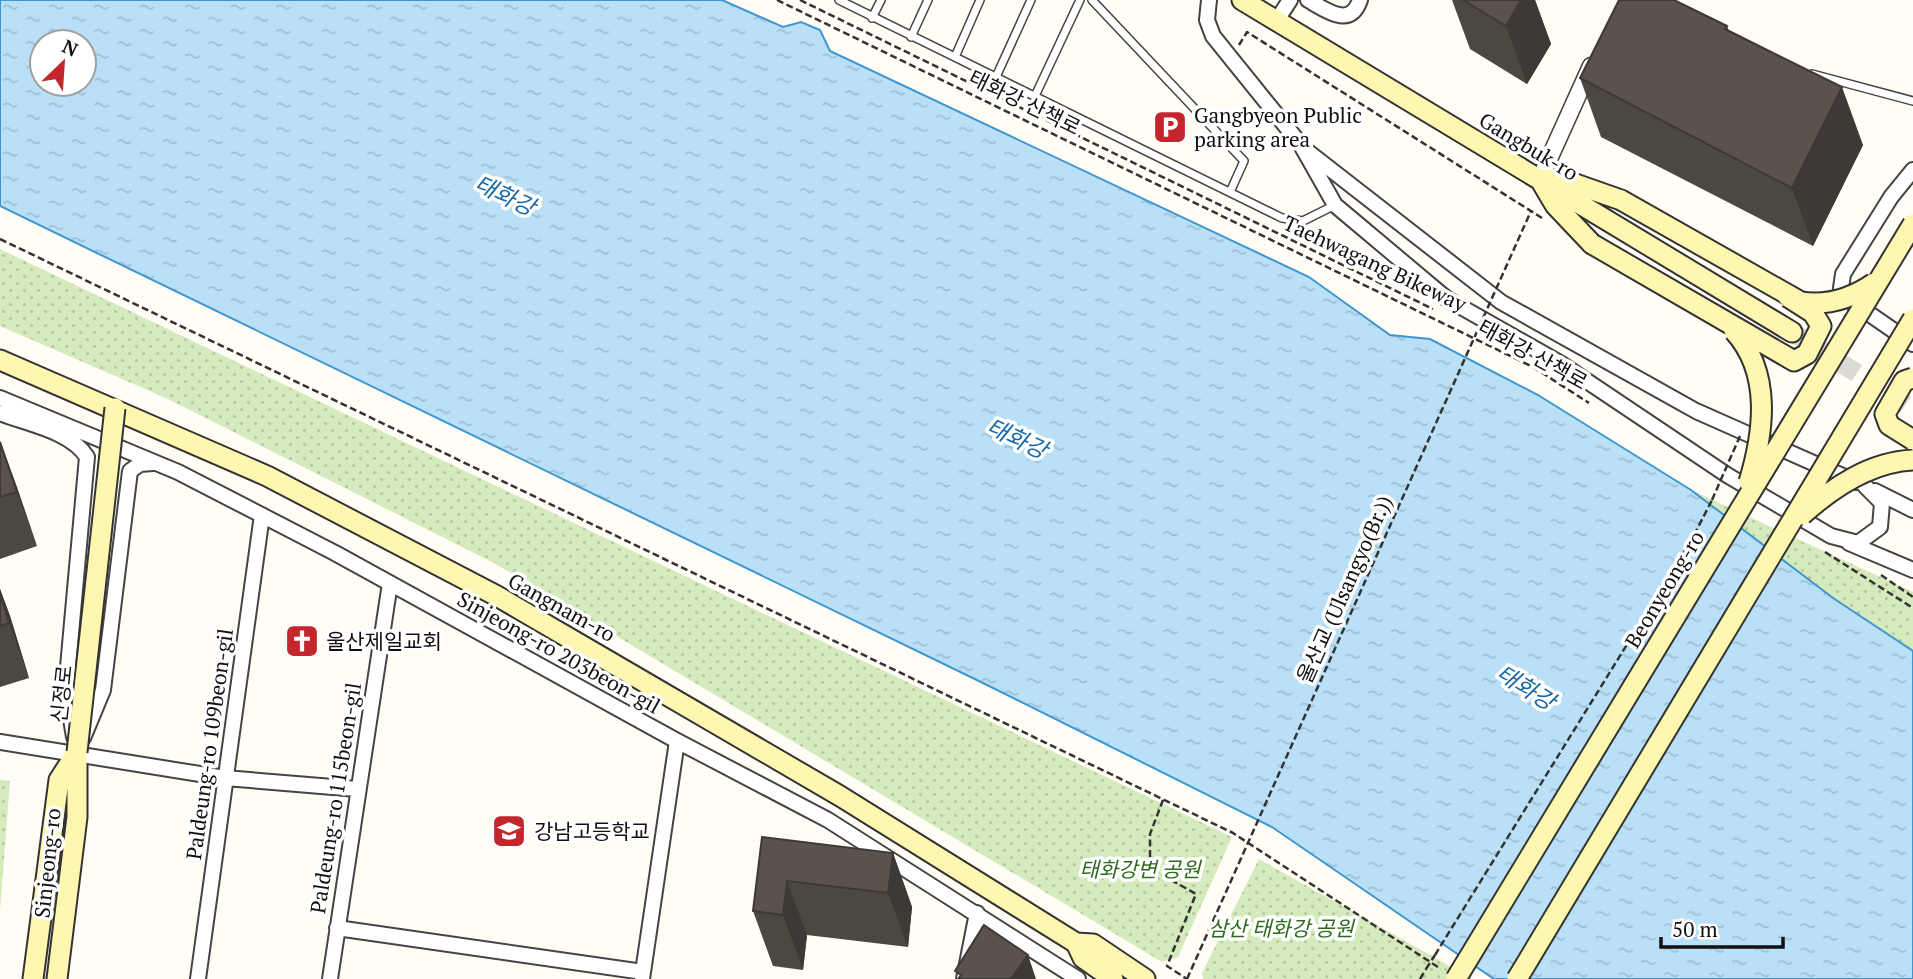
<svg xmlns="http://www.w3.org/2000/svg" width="1913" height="979" viewBox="0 0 1913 979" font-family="'PT Serif','Noto Sans KR',serif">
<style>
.park{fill:url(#park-dots)}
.water{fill:url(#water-ripples);stroke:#3f96cf;stroke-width:2;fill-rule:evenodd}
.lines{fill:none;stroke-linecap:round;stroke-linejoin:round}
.secondary-tunnel{stroke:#dbdad3;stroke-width:19;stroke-dasharray:19 10;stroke-linecap:butt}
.service-casing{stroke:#444;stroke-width:10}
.minor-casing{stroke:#444;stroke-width:18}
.tertiary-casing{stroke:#444;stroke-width:19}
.secondary-casing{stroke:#333;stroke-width:23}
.path{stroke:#333;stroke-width:2.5;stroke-dasharray:7 3.5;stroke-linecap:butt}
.service{stroke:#fff;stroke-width:7}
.minor{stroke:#fff;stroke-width:14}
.tertiary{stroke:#fff;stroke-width:16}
.secondary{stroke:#fff6b0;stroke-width:19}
.secondary-bridge-casing{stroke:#333;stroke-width:23;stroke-linecap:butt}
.path-bridge{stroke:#333;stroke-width:2.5;stroke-dasharray:7 3.5;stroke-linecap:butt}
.secondary-bridge{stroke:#fff6b0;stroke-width:19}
.wall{fill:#4d4742}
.shaded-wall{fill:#3f3936}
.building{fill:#5a524d;stroke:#3f3936;stroke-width:2}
.labels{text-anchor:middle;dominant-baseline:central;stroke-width:7;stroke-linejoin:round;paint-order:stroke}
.street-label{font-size:21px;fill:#111;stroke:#fff}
.poi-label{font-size:21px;fill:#111;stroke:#fff;text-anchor:start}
.park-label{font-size:21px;font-style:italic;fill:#2f6b1f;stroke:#fff}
.water-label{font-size:23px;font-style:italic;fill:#1768a6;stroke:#fff}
</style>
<defs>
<pattern id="park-dots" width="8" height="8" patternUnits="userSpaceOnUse" patternTransform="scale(1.75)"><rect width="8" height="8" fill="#d5ebbd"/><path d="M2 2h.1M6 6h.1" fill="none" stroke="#b6c8a1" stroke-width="1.8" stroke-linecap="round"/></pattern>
<pattern id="water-ripples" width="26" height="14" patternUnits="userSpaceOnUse" patternTransform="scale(1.75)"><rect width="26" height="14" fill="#b9e0f7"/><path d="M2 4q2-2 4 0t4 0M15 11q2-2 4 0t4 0" fill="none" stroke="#9ebfd3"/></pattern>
</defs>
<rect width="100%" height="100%" fill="#fffdf5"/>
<!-- park -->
<path class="park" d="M0 249 1232 837 1178 957 1162 962 494 563 168 399 0 326Z
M1691 490 1913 592V651L1833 598Z
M0 780 10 781 0 911Z
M1259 859 1473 979H1203L1202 973Z"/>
<!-- water -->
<path class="water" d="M0 0H722L783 27 801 22 820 30 830 51 1309 277 1390 335 1430 339 1538 395 1691 490 1833 598 1913 651V979H1494L1272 827 983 683 0 206ZM42 42H84V84H42Z"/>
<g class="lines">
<!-- secondary-tunnel -->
<path class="secondary-tunnel" d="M1792 332 1913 409"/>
<!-- service casing -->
<g class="service-casing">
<path id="service" d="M839 0 1282 218 1303 221 1335 205
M1092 0 1244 161 1230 192
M872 18 881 0
M911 37 928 0
M955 57 980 0
M1812 74 1913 101
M996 77 1031 0
M1035 96 1080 0"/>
</g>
<!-- minor casing -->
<g class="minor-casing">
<path id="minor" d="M1209 0 1207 20 1213 36 1301 145 1335 205 1447 299 1560 363 1727 475 1831 536 1858 543 1880 527 1882 503 1865 486
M1308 0C1326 10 1350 29 1360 0
M1277 20 1290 0
M1307 151 1501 302 1696 411 1856 482
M1913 170 1891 197 1843 274 1841 288 1845 297 1913 344
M0 398 178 472 335 553 677 741 828 820 1078 979
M0 413C27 424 71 431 87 457L66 689 74 737
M1875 491 1913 510
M1849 543 1913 570
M83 738 103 690 130 471 140 464 153 463
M0 742 225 778 357 789
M337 928 643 972
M198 979 262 515
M330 979 390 583
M642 979 677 741
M964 979 977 913"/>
</g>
<!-- tertiary casing -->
<g class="tertiary-casing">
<path id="tertiary" d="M1540 179 1591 66"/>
</g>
<!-- secondary casing -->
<g class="secondary-casing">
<path id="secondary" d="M1242 0 1792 332
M1545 179 1567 181 1621 200
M1542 183 1555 205 1592 244
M0 360 267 476 497 596 840 796 1076 943 1093 944 1145 979
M1076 943 1083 958 1113 979
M33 979 59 780 77 752
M57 979 77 817V753"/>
</g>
<!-- path -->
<path class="path" d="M777 0 1533 367 1589 403
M800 0 1433 309
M1239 45 1247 32 1542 218
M0 239 1233 833 1441 969
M1825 552 1913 608
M1881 575 1913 597
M1163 800 1150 834V868L1196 894 1167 966 1187 979
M1435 955 1691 541 1712 500
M1420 979 1426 969"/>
<!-- service -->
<use href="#service" class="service"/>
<!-- minor -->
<use href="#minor" class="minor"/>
<!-- tertiary -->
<use href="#tertiary" class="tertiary"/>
<!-- secondary -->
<use href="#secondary" class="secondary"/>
<!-- secondary-bridge casing -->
<g class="secondary-bridge-casing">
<path id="secondary-bridge" d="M1621 200 1801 302C1828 306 1851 299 1874 283
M1592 244 1794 361 1807 354 1821 326 1813 313 1788 297
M1734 331C1772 373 1764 432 1749 482
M1913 378 1904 381 1885 414 1889 425 1913 440
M1802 515C1833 487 1870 462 1913 460
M77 752 115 408
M1456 979 1913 224
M1517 979 1913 319"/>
</g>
<!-- path-bridge -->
<path class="path-bridge" d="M1712 500 1740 436
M1426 969 1435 955
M1187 979 1531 211"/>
<!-- secondary-bridge -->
<use href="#secondary-bridge" class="secondary-bridge"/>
</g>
<!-- wall -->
<path class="wall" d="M1452 0H1535L1551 44 1527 84 1470 49Z
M1727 26 1729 31 1863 145 1813 246 1601 137 1580 78Z
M0 441 37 546 0 559Z
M0 589 10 616 29 678 0 687Z
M762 837 893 853 912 907 908 947 807 935 803 970 773 966 753 911Z"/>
<!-- shaded-wall -->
<path class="shaded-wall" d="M1521 0H1535L1551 44 1527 84 1506 26Z
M1842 87 1863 145 1813 246 1792 188Z
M0 441 17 487 37 546 17 492Z
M0 589 10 616 29 678 9 623 0 593Z
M893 853 912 907 908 947 888 893Z
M787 881 807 935 803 970 783 915Z
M1028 955 1036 979H1011Z"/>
<!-- building -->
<path class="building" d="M1463 0H1521L1506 26Z
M1619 0H1674L1727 26 1725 29 1842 87 1792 188 1580 78Z
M0 442 17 492 0 497Z
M0 593 9 623 0 626Z
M762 837 893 853 888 893 787 881 783 915 753 911Z
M984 925 1028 955 1011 979H958L961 975 955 971Z"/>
<!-- icons -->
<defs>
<g id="parking-square" transform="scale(1.75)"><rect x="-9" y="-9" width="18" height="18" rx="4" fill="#c4262e" stroke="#fff"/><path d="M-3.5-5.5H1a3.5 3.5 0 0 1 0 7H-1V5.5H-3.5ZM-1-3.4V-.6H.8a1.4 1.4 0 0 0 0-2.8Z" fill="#fff"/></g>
<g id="church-square" transform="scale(1.75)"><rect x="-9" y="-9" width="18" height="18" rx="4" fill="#c4262e" stroke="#fff"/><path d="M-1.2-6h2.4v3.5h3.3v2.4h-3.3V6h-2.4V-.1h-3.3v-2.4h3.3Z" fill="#fff"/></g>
<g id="school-square" transform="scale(1.75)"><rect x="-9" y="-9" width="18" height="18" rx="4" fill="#c4262e" stroke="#fff"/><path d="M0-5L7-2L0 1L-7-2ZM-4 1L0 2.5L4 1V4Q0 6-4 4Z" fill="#fff"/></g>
</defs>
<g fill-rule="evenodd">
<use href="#parking-square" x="1170" y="127"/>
<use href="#church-square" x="302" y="641"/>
<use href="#school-square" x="509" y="831"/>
</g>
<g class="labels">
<!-- street labels -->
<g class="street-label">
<text transform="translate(1025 102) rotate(26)">태화강 산책로</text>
<text transform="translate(1529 146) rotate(31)">Gangbuk-ro</text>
<text transform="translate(1375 263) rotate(25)">Taehwagang Bikeway</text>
<text transform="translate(1533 354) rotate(29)">태화강 산책로</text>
<text transform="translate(1344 589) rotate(-66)">울산교 (Ulsangyo(Br.))</text>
<text transform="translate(1664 589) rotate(-59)">Beonyeong-ro</text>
<text transform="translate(562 607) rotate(29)">Gangnam-ro</text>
<text transform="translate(559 652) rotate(29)">Sinjeong-ro 203beon-gil</text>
<text transform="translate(61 694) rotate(-84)">신정로</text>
<text transform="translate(209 744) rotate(-82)">Paldeung-ro 109beon-gil</text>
<text transform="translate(335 798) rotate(-81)">Paldeung-ro 115beon-gil</text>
<text transform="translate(47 863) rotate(-84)">Sinjeong-ro</text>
</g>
<!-- poi labels -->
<g class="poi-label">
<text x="1194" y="115">Gangbyeon Public<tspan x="1194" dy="24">parking area</tspan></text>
<text x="326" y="641">울산제일교회</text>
<text x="534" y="831">강남고등학교</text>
</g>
<!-- park labels -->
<g class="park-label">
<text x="1140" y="869">태화강변 공원</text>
<text x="1281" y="928">삼산 태화강 공원</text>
</g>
<!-- water labels -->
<g class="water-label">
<text transform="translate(505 195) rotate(25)">태화강</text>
<text transform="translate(1017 438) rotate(25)">태화강</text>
<text transform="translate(1526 687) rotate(32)">태화강</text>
</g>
</g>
<!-- north arrow -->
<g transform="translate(63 63) rotate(25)"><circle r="33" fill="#ffffff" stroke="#a0a0a0" stroke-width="2"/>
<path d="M0-5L12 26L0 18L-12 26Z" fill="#c4262e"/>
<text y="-10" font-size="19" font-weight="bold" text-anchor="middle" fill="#111111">N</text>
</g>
<!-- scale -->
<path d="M1661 937v10h122v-10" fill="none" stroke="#111111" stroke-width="3.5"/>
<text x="1672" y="937" font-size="21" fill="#111111" stroke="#ffffff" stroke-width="5" paint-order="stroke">50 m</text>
</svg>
